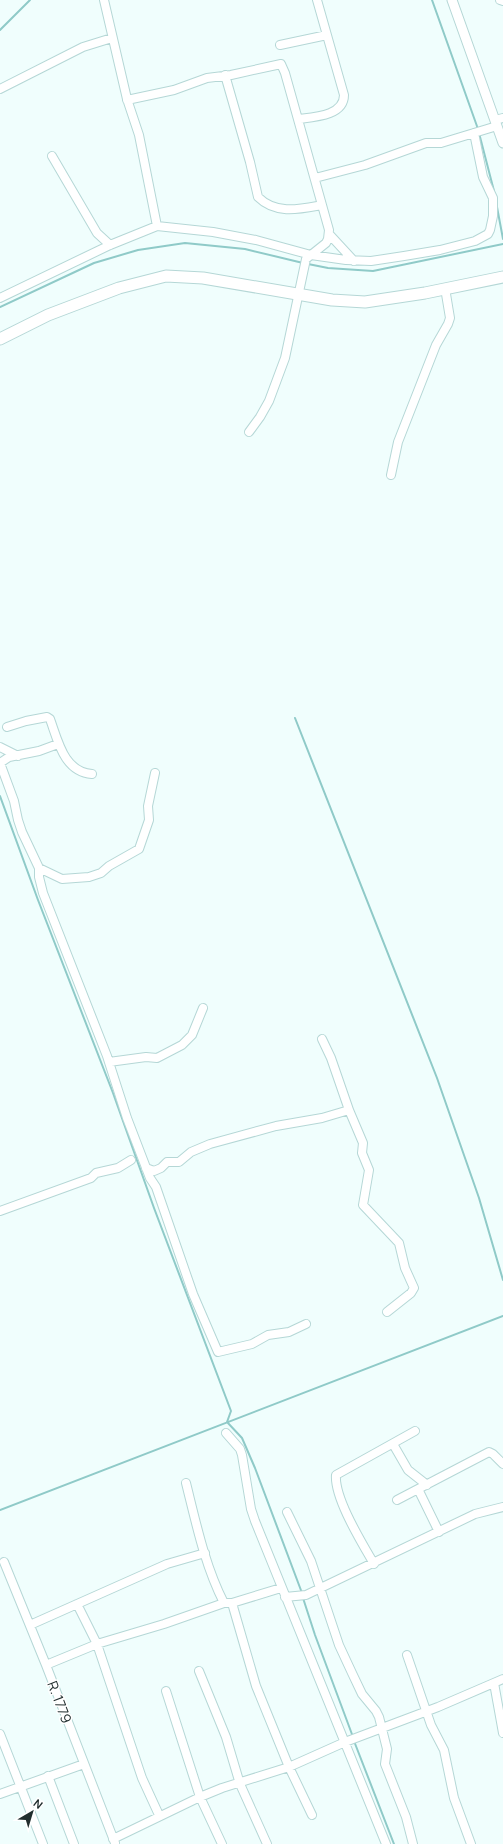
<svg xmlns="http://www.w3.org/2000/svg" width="503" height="1844" viewBox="0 0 503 1844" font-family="Manrope,sans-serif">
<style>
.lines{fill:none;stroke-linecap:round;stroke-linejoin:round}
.stream{stroke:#8fcac8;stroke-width:2}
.minor-casing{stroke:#b5d7d6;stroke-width:10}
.tertiary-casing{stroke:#b5d7d6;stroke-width:11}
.secondary-casing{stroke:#b5d7d6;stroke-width:13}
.minor{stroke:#fff;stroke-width:8}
.tertiary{stroke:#fff;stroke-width:9}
.secondary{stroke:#fff;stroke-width:11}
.labels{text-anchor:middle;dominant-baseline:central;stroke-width:3;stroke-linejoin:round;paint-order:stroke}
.street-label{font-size:14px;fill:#212e2e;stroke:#fff}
</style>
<rect width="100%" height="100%" fill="#f0fefd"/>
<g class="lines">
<!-- stream -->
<path class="stream" d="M432 0 478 129
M0 30 30 0
M479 133 494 191
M497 207 503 239
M308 264 328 268 373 271 503 244
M0 307 94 263 138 250 185 243 245 249 303 263
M295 718 437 1078 479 1198 503 1280
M0 796 38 900 113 1093 154 1208 231 1411 227 1422 242 1438 255 1468 302 1593
M0 1510 503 1316
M303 1598 315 1635 353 1737
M354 1741 394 1844"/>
<!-- minor casing -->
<g class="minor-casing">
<path id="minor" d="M104 0 127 99 139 135 157 226
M500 0 503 1
M280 45 327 35
M225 75 250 162 258 197C276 215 300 209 322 205
M0 89 83 47 112 38
M127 100 174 90 207 78 231 75 281 64 285 73 329 230 328 239 326 243 306 259 285 358 269 401 260 417 249 432
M298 119C314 117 344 116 344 95L317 0
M495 120 503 118
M52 156 97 233 110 245
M315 178 365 165 426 143H441L497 126
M329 234 354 261
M0 298 110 245 157 226 213 232 256 240 311 255 346 260 371 261 404 256 440 250 475 241 488 234 490 230 493 216V198L483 177 474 133
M391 475 398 442 436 345 448 324 450 318 445 288
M7 727 26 721 47 717 50 719C58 741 64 772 92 774
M0 747 18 756
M0 763 14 801 18 820 22 832 39 868V877L43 893 107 1056 127 1118 150 1178 156 1187 193 1294 218 1352 252 1344 268 1335 289 1332 306 1324
M0 763 9 757 39 751 58 744
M39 868 62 879 89 877 101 873 109 866 139 849 149 820 148 806 155 773
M109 1062 146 1057 157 1058 182 1045 192 1035 203 1008
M349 1110 363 1143 362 1153 369 1170 363 1205 399 1243 405 1268 414 1288 411 1293 387 1312
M146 1168 154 1171 161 1168 167 1162H179L191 1152 210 1144 276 1126 322 1118 349 1110 331 1058 322 1039
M0 1211 91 1178 96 1173 118 1168 131 1160
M226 1433 240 1449 242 1455 251 1509 255 1521 386 1844
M393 1444 408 1470 427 1485
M186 1483C196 1523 205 1566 224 1603
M418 1489 439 1532
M397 1500 489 1452 493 1454 503 1464
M287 1512 311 1561 339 1645 352 1673 362 1694 376 1711 379 1717 387 1749 385 1764 406 1817 413 1844
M4 1562 46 1665 115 1843
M374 1564C362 1543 334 1498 336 1475L415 1431
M285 1597 306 1595 475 1514 503 1507
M232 1603 256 1686 289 1767 312 1815
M77 1604 97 1644 142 1778 159 1815
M30 1625 167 1564 205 1553
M407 1655 431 1725 444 1750 454 1798 471 1844
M46 1665 97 1644 164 1624 224 1603H232L281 1588
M199 1671 226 1737 240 1784 267 1844
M494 1683 503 1733
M166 1691 200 1797 222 1844
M0 1734 43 1844
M48 1776 74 1844
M0 1794 84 1764
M113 1839 200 1797 222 1788 289 1767 345 1742 438 1707 503 1679"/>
</g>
<!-- tertiary casing -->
<g class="tertiary-casing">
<path id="tertiary" d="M452 0 503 143"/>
</g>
<!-- secondary casing -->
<g class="secondary-casing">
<path id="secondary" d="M0 339 48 315 119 288 166 276 203 278 332 300 365 302 425 293 503 277"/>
</g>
<!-- minor -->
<use href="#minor" class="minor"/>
<!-- tertiary -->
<use href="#tertiary" class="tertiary"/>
<!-- secondary -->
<use href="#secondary" class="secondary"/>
</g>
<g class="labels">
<!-- street labels -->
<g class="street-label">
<text transform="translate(60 1702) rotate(69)">R. 1779</text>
</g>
</g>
<!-- north arrow -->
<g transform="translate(32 1812) rotate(38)" stroke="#ffffff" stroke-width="3" paint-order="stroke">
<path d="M0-3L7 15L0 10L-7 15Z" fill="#212e2e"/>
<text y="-6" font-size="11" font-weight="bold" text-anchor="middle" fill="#212e2e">N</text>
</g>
</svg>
